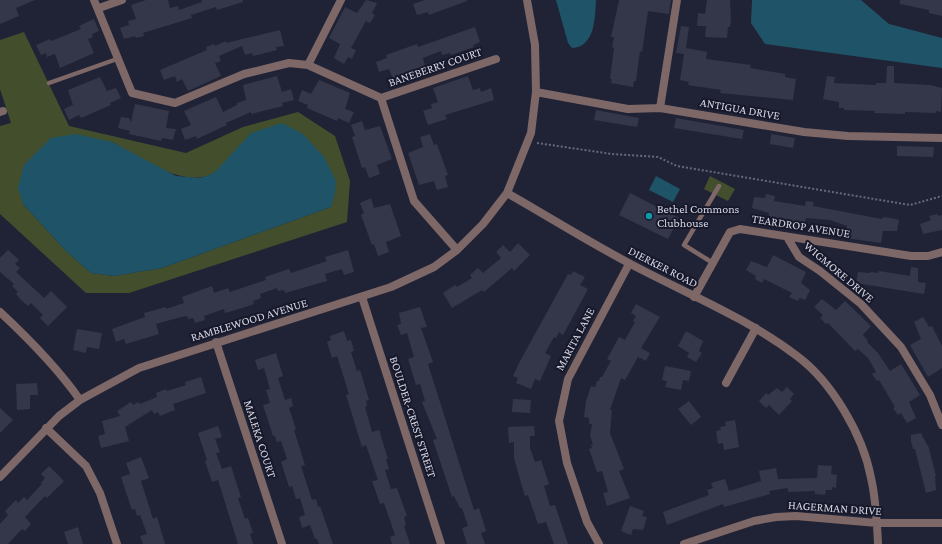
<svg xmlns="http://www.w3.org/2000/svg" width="942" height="544" viewBox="0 0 942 544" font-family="'Crimson Pro',serif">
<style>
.green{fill:#434f2c;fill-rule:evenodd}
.water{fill:#1f5468}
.building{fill:#34364a}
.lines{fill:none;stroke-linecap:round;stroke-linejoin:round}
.path{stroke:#676979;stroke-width:2;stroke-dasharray:2 2;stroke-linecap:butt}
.service{stroke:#7e6767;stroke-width:4.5}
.minor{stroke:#7e6767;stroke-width:8}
.culture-dot{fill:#0f9aa8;stroke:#17192b;stroke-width:1.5}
.labels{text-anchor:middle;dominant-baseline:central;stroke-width:4;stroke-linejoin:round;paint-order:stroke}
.street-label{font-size:12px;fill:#d3d5e2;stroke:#17192b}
.poi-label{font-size:12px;fill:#d3d5e2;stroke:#17192b;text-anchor:start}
</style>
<rect width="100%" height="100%" fill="#202335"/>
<!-- green -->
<path class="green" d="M24 32 69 126 186 153 243 127 298 112 335 136 350 181 347 222 129 293H86L0 214V126L11 123 0 89V40ZM112 142C138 156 183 190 214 173 219 170 225 163 229 158L331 207 162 268 114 276 91 273 66 251 23 204Z
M710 176 735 189 728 201 704 189Z"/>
<!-- water -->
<path class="water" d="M556 0H596C595 18 595 47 572 48L568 43Z
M752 0H861L889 24 942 38V68L765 44 751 23Z
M282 123 303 134 324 157 336 181 335 193 331 207 162 268 114 276 91 273 66 251 23 204 18 188 24 165 51 138 76 134 112 142 176 176 200 178 214 173 251 133Z
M656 176 680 189 673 202 649 190Z"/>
<!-- building -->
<path class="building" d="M0 0H35L16 8 19 16 0 24Z
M146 0H168L170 8 178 6 179 10 202 2 201 0H243V2L217 10 216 7 191 15 192 18 143 33 144 36 136 38 135 36 124 39 120 28 129 25 128 21 136 19 131 5Z
M366 0 377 3 372 13 375 15 370 23 366 21 351 48 356 50 352 59 348 57 344 64 334 58 340 44 329 38 345 7 357 13Z
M425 0H467V1L429 15 428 12 417 15 413 4Z
M619 0H671L669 14 648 11 642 52 640 51 636 81H634L633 87 611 83 612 79H610L614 48 612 47 614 37H611Z
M707 0H730L731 20 730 27H728L727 38 705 37 706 26H697L698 13 705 14Z
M900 0H942V16L929 13V10L900 4Z
M94 19 99 31 92 34 93 37 88 39 94 53 60 68 55 54 47 57 46 53 41 55 36 45 50 39 51 41 81 29 79 26Z
M681 26 689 27 686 48 707 52 706 59 751 65 750 68 785 74V77L796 79 793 100 720 93 721 90 688 85 689 82 680 80 684 54 676 53Z
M475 27 480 42 473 45 474 47 451 55 450 53 442 55 441 51 423 58 427 73 395 84 389 69 379 72 376 62 387 58 386 55 417 44 418 47Z
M280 30 284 46 276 47 277 50 253 56 252 53 245 55 242 46 219 56 221 61 215 63 221 76 188 91 182 79 177 82 175 76 164 80 160 70 207 50 206 47 214 44 215 46 226 41V43Z
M887 66H894V83L930 85 942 88 941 112 936 111V113L905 112V114L874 113 875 111 844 110V108H839V102L823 99 827 76 835 77 834 83 876 85V83H886Z
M277 76 282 92 291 89 294 100 282 103 283 106 251 114V112L226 123 227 125 197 139 196 136 185 140 181 129 191 125 184 111 216 97 223 112 237 105V103L246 100 243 85Z
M468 76 473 90 480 88 481 92 491 88 494 100 445 115 447 119 428 125 423 111 432 108 431 104 438 102 433 88Z
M100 77 107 91 116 88 121 98 110 103 111 105 81 118 79 115 69 120 64 109 73 105 68 90Z
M319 80 350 93 345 109 354 112 349 123 338 118 337 121 307 108 308 105 298 101 302 90 311 94Z
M135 104 169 111 166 128 176 129 173 140 162 138 161 141 129 134 130 131 118 128 121 117 129 118 131 122Z
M596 110 639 118 637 127 594 120Z
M676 118 744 130 742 139 674 128Z
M362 121 365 130 380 126 392 159 377 165 380 174 369 178 365 167 362 168 352 137 355 136 351 125Z
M430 134 434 145 437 144 448 175 445 176 448 187 437 190 434 181 419 185 408 153 423 147 420 137Z
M771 134 795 138 793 148 770 144Z
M897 146 934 147 933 157 897 156Z
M630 193 679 218 668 239 619 215Z
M766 194 775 196 774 201 805 206 806 201 814 202 813 206 882 219 883 217 891 218 899 220 897 231H883L881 243 845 238 847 226 830 220 806 218 803 231 767 225 769 213 752 208 754 197 765 198Z
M371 198 374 208 390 204 401 236 386 242 389 252 378 256 374 244 372 245 361 215 364 213 360 203Z
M938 214V216L942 215V230L923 234 920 224 931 220 929 216Z
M518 243 530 255 514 271 512 268 484 292 482 290 452 308 443 293 455 285 457 287 472 278 470 275 478 268 483 273 501 258 496 252 503 245 510 252Z
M8 250 19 260 15 264 20 268 16 272 44 298 51 291 67 307 48 326 40 318 43 315 31 303 28 306 20 299 16 294 18 292 12 286 14 284 0 272V258Z
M348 250 354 272 344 275 342 269 325 274 327 281 285 293 284 290 278 291 277 288 260 294 261 298 253 301 254 304 239 309 225 313 224 309 204 316 205 320 195 323 193 318 188 319 187 316 181 317 156 324 159 334 126 344 124 339 116 342 112 329 145 317 144 313 166 307V309L184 303 182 297 212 286 214 293 228 288 230 292 266 280 265 277 289 269 291 273 327 261 325 257Z
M773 255 806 272 801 283 810 290 805 300 800 298 798 301 789 297 792 293 764 279 762 283 755 279 756 276 746 270 751 261 767 267Z
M911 267 918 268V282L926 283 924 294 856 283 858 272 870 273V272L878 273 879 271 910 276Z
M573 271 585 277 580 285 588 289 563 335 559 332 556 338 554 337 545 353 551 356 540 381 535 379 531 389 516 383 518 378 513 376 519 363 568 274 571 275Z
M822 299 836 310 845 301 871 326 863 335 868 341 867 342 878 353 890 371 901 364 920 395 909 402 916 418 907 423 901 413 898 415 893 408 895 407 879 380 877 381 872 374 876 372 868 358 858 349 855 351 828 323 826 324 820 318 823 315 814 307Z
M636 304 660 317 641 348 650 353 646 361 638 357 625 380 621 378 610 410H612L610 433 624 469 619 471 630 498 607 506 603 493 608 492 602 471 597 472 589 449 592 448 591 445 593 444 590 436 592 424H589V418L584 417 586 401 591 386 595 387 597 381H599L600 377H602L611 361 607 359 619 337 625 340 635 322 633 321 636 316 631 313Z
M420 307 427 327 421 328 433 362 428 364 474 510 479 508 486 531 481 533 485 544H467L462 528 468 526 462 508H460L454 496 452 497 433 440 437 439 422 402 425 401 420 384 416 385 408 359 414 357 407 333 401 335 397 325 401 324 399 313Z
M923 317 929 327 932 326 942 346V368L928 377 910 345 921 339 914 322Z
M77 329 102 333 99 349 87 347 86 353 73 350Z
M344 331 347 341 351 340 354 351 351 352 357 371 360 370 369 400 366 401 367 406 365 407 372 432 379 430 388 459H386L389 469 385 470 391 489 397 488 407 516 404 517 406 525 404 526 410 544H392L390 537 395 535 384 503 380 504 372 481 378 480 366 445 362 447 346 395 349 394 337 356 332 358 327 342 331 340 330 336Z
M686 331 703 341 699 351 702 353 696 362 687 357 689 353 678 346Z
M276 353 283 376 278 378 285 400 291 398 293 406 289 408 296 429 294 430 305 465 301 466 312 500 316 499 318 507 320 506 333 544H319L317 539H315L310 525 302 528 299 517 305 515 300 498 296 499 292 486 289 487 281 462 287 459 281 441 277 442 275 436H273L263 405 270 403 266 390 270 389 264 368 258 370 255 360Z
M665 366 691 371 689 381 683 380 681 390 665 387 667 381 662 380Z
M201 377 206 393 173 404 175 410 160 416 158 412 154 414 152 410 125 427 129 441 101 448 98 436 105 434 102 421 120 416 117 411 131 402 133 405 138 402 140 404 157 397 156 393 166 389 167 391 186 385 185 382Z
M37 383 38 395H30V409L17 410 16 384Z
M787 387 794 394 790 399 792 401 779 415 769 405 766 408 759 401 766 393 768 395 777 388 782 392Z
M513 399 531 400 530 413 512 412Z
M689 401 701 417 691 425 678 409Z
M0 408 13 420 0 433Z
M735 420 739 447 724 450 723 443 718 444 716 431 721 430 720 427 726 426 725 422Z
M218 426 222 437 215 439 220 452 216 453 222 469 231 466 241 497 238 498 245 519 248 518 253 533 250 534 253 544H238L218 480 212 482 205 461 207 460 198 433Z
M534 426 535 436H530V448L535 462 541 460 549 484 544 486 550 506 555 505 568 544H554L546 522 538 524 528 495 525 496 521 483 514 458V442L509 443 508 427Z
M921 433 927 445H928L936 476H935L936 490 926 493 915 449H913L911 441V435Z
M141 457 149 478 141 481 153 519 157 517 165 544H143L140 536 147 534 140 515 137 516 135 509 132 510 121 477 130 474 126 463Z
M818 465 832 466 831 474 837 475 836 488 832 487V490H826L825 495 815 494V491L788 492V488L769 491 770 494 724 507 723 504 667 525 663 512 709 495 707 490 713 488 711 483 725 479 729 491 761 481 759 471 776 468 778 479 817 478Z
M49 466 64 481 47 498 45 496 25 517 31 524 25 531 22 529 8 544H0V524L8 515 5 511 16 500 18 503 24 497 27 500 42 484 41 483 45 478 41 474Z
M630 506 644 511 642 516 647 517 643 530 633 529 631 535 621 531Z
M78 527 83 544H68L64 532Z"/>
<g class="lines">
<!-- path -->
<path class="path" d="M537 143 612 154 658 157 677 166 910 205 942 196"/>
<!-- service -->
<path class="service" d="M49 83 117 59
M713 263 684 245 719 186"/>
<!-- minor -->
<path class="minor" d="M94 0 132 93 175 103 244 74 289 63 308 65 381 98 414 201 457 250
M99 8 122 0
M308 65 341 0
M536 92 628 109 660 108 804 132 848 136 942 138
M381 98 496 59
M660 108 677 0
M0 112 3 111
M507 193C553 219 598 248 646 272 697 298 751 321 797 356 832 382 863 435 871 478 876 499 877 522 878 544
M787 237 799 257 820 271 861 304 901 347 930 395 942 425
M362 297 441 544
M694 297 730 232 740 229 911 256H928L942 252
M0 312C29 339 57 367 80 400
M216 342 282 544
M726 383 756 328
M46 428 86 466 100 493 117 544
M0 477 59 416 80 400 139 368 391 287 434 267 457 250 483 224 507 193 531 133 536 92 535 45 527 0
M599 544 587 522 567 463 559 421 568 379 629 264
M684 544 754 521 776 517 796 516 877 523H942"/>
</g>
<!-- markers -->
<circle class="culture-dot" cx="649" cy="216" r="4"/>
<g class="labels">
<!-- street labels -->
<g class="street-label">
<text transform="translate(435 67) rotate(-19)">BANEBERRY COURT</text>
<text transform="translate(740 109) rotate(10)">ANTIGUA DRIVE</text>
<text transform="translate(801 226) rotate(9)">TEARDROP AVENUE</text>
<text transform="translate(663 267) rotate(27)">DIERKER ROAD</text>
<text transform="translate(839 272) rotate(40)">WIGMORE DRIVE</text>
<text transform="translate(249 320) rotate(-17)">RAMBLEWOOD AVENUE</text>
<text transform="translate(575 339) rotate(-62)">MARITA LANE</text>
<text transform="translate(413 417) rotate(72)">BOULDER-CREST STREET</text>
<text transform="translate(260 439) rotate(72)">MALEKA COURT</text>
<text transform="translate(835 508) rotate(4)">HAGERMAN DRIVE</text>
</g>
<!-- poi labels -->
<g class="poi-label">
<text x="657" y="209">Bethel Commons<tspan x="657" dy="14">Clubhouse</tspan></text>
</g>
</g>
</svg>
